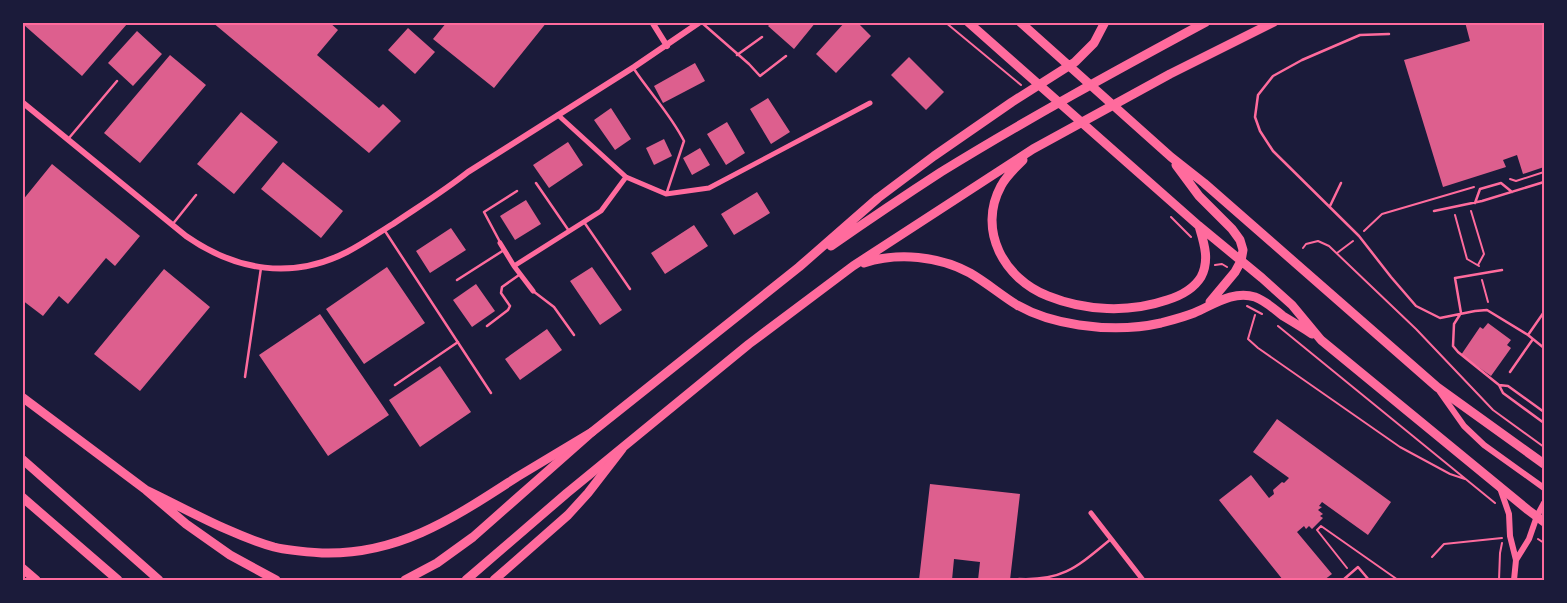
<svg xmlns="http://www.w3.org/2000/svg" width="1567" height="603" viewBox="0 0 1567 603" font-family="Manrope,sans-serif">
<style>
.building{fill:#dd5f8e}
.lines{fill:none;stroke-linecap:round;stroke-linejoin:round}
.path{stroke:#ff6b9d;stroke-width:2}
.service{stroke:#ff6b9d;stroke-width:2.5}
.minor{stroke:#ff6b9d;stroke-width:5}
.tertiary{stroke:#ff6b9d;stroke-width:6}
.trunk{stroke:#ff6b9d;stroke-width:9}
.motorway{stroke:#ff6b9d;stroke-width:9}
.neatline{fill:none;stroke:#ff6b9d;stroke-width:2}
</style>
<rect width="100%" height="100%" fill="#1b1b3a"/>
<!-- building -->
<path class="building" d="M26 22H125L127 24 82 76 24 25Z
M212 22H329L338 30 317 55 379 108 383 104 401 121 369 153Z
M447 22H547L494 88 433 39Z
M772 22H816L794 49 768 26Z
M845 22H857L871 36 836 73 816 54Z
M1465 22H1544V167L1523 174 1517 155 1503 160 1506 167 1443 187 1404 60 1470 41Z
M408 28 435 52 415 74 388 50Z
M137 31 162 54 133 86 108 63Z
M170 55 206 85 140 163 104 133Z
M909 57 944 92 926 110 891 75Z
M695 63 705 81 663 103 654 86Z
M768 98 790 132 771 144 750 109Z
M611 108 631 139 615 150 594 120Z
M241 112 278 142 234 194 197 164Z
M727 122 745 153 726 165 707 134Z
M664 139 672 156 654 165 646 148Z
M568 142 583 165 549 188 533 165Z
M700 148 710 165 692 175 683 158Z
M283 162 343 211 321 238 261 189Z
M52 164 140 236 115 266 106 258 68 304 59 296 43 316 22 300V201Z
M757 192 770 213 734 235 721 214Z
M526 200 541 224 515 240 500 216Z
M694 225 708 246 665 274 651 253Z
M451 228 466 250 430 273 416 251Z
M387 267 425 323 364 364 326 309Z
M592 267 622 310 600 325 570 281Z
M164 269 210 307 140 391 94 354Z
M476 284 495 311 472 327 453 300Z
M320 314 389 415 328 456 259 355Z
M1488 323 1511 340 1507 345 1511 348 1491 376 1461 355 1480 327 1483 329Z
M547 329 562 350 520 380 505 359Z
M440 366 471 412 420 447 389 400Z
M1277 419 1391 502 1368 535 1322 502 1319 506 1322 507 1318 510 1323 514 1320 516 1323 518 1312 529 1309 526 1306 529 1304 526 1297 532 1332 574 1324 580H1283L1219 500 1251 475 1269 498 1274 494 1273 490 1282 482 1284 483 1289 478 1253 452Z
M930 484 1020 494 1010 580H978L980 562 954 559 952 580H919Z"/>
<g class="lines">
<!-- path -->
<path class="path" d="M945 22 1021 85
M1510 179 1516 181 1544 172
M1471 211 1484 254 1478 265
M1455 215 1467 259 1479 266
M1171 217 1191 237
M1364 231 1382 214 1474 187
M1303 248 1306 244 1318 241 1329 246 1416 329 1493 410 1544 447
M1337 253 1353 241
M1215 265 1222 264 1227 267
M1482 280 1488 302
M1247 306 1262 314
M1255 315 1248 339 1258 348 1400 447 1450 474 1465 479
M1278 326 1495 503
M1538 539 1544 543
M1432 557 1444 544 1502 538
M1347 568 1317 530 1321 526 1398 580
M1499 580 1500 553 1502 543"/>
<!-- service -->
<path class="service" d="M701 22 749 64 760 76 786 56
M1389 34 1360 35 1302 60 1273 76 1258 95 1255 117 1260 131 1273 151 1359 236 1391 277 1416 306 1440 318 1475 311 1487 310 1528 335 1544 348
M737 55 762 37
M634 69C650 93 671 115 684 141L667 192
M69 138 117 81
M536 183 569 231
M1475 203 1480 189 1501 183 1512 192
M1330 206 1341 183
M1434 211 1482 201 1544 182
M584 222 630 289
M172 225 196 195
M385 231 491 393
M500 242 484 212 517 191
M1502 270 1455 278 1461 313 1454 324 1453 346 1458 352 1499 385 1503 393 1544 423
M457 280 504 250
M533 291 554 307 574 335
M487 326 508 310 510 306 501 293 502 287 519 275
M1528 335 1544 312
M1510 372 1533 339
M245 377 261 268
M395 385 458 342
M1499 385 1508 386 1544 412
M1019 579C1064 581 1078 566 1111 539
M1343 580 1358 567 1369 580"/>
<!-- minor -->
<path class="minor" d="M558 115 626 177 666 194 709 188 870 103
M500 243 514 266 533 291
M514 266 601 211 626 177
M1091 513 1143 580"/>
<!-- tertiary -->
<path class="tertiary" d="M652 22 667 46
M22 102 186 236C236 271 292 280 347 252 363 244 378 233 393 224 418 207 444 191 468 172L634 67 700 22
M1440 392 1464 426 1484 445 1544 488
M1500 488 1509 514 1510 536 1516 560 1514 580
M1516 560 1529 539 1537 516 1544 503"/>
<!-- trunk -->
<path class="trunk" d="M968 22 1199 226 1262 278 1292 305 1321 340 1528 510 1544 522
M1020 22 1171 157 1204 183 1437 387 1544 464
M1023 160C1015 168 1006 176 1001 186 977 230 1004 279 1048 296 1085 311 1129 313 1167 300 1180 296 1193 290 1201 277 1210 260 1204 243 1199 226
M1176 165 1199 196 1232 229 1240 240 1243 250 1241 261 1235 272 1210 302
M831 246C867 221 904 196 941 172 1027 119 1117 70 1206 22
M864 263C898 252 939 256 970 273 987 283 1001 295 1017 305 1036 316 1058 322 1079 325 1106 329 1134 329 1161 323 1172 320 1184 317 1194 313 1213 305 1233 290 1255 297 1266 301 1274 309 1283 316 1293 322 1303 328 1312 334
M405 580 437 563 473 537 592 432 799 267 878 198 934 156 1012 102 1075 62 1094 43 1105 22
M466 580 567 493 749 344 853 266 1033 149 1170 74 1274 22"/>
<!-- motorway -->
<path class="motorway" d="M22 397 146 490 186 524 230 555 276 580
M22 459 159 580
M146 490C188 510 229 534 274 547 290 551 307 552 323 553 400 555 455 517 517 477 542 462 567 447 592 432
M22 497 118 580
M22 568 36 580
M494 580 568 515 588 493 622 449"/>
</g>
<!-- border -->
<rect width="1567" height="603" fill="none" stroke="#1b1b3a" stroke-width="48"/>
<rect x="24" y="24" width="1519" height="555" class="neatline"/>
</svg>
